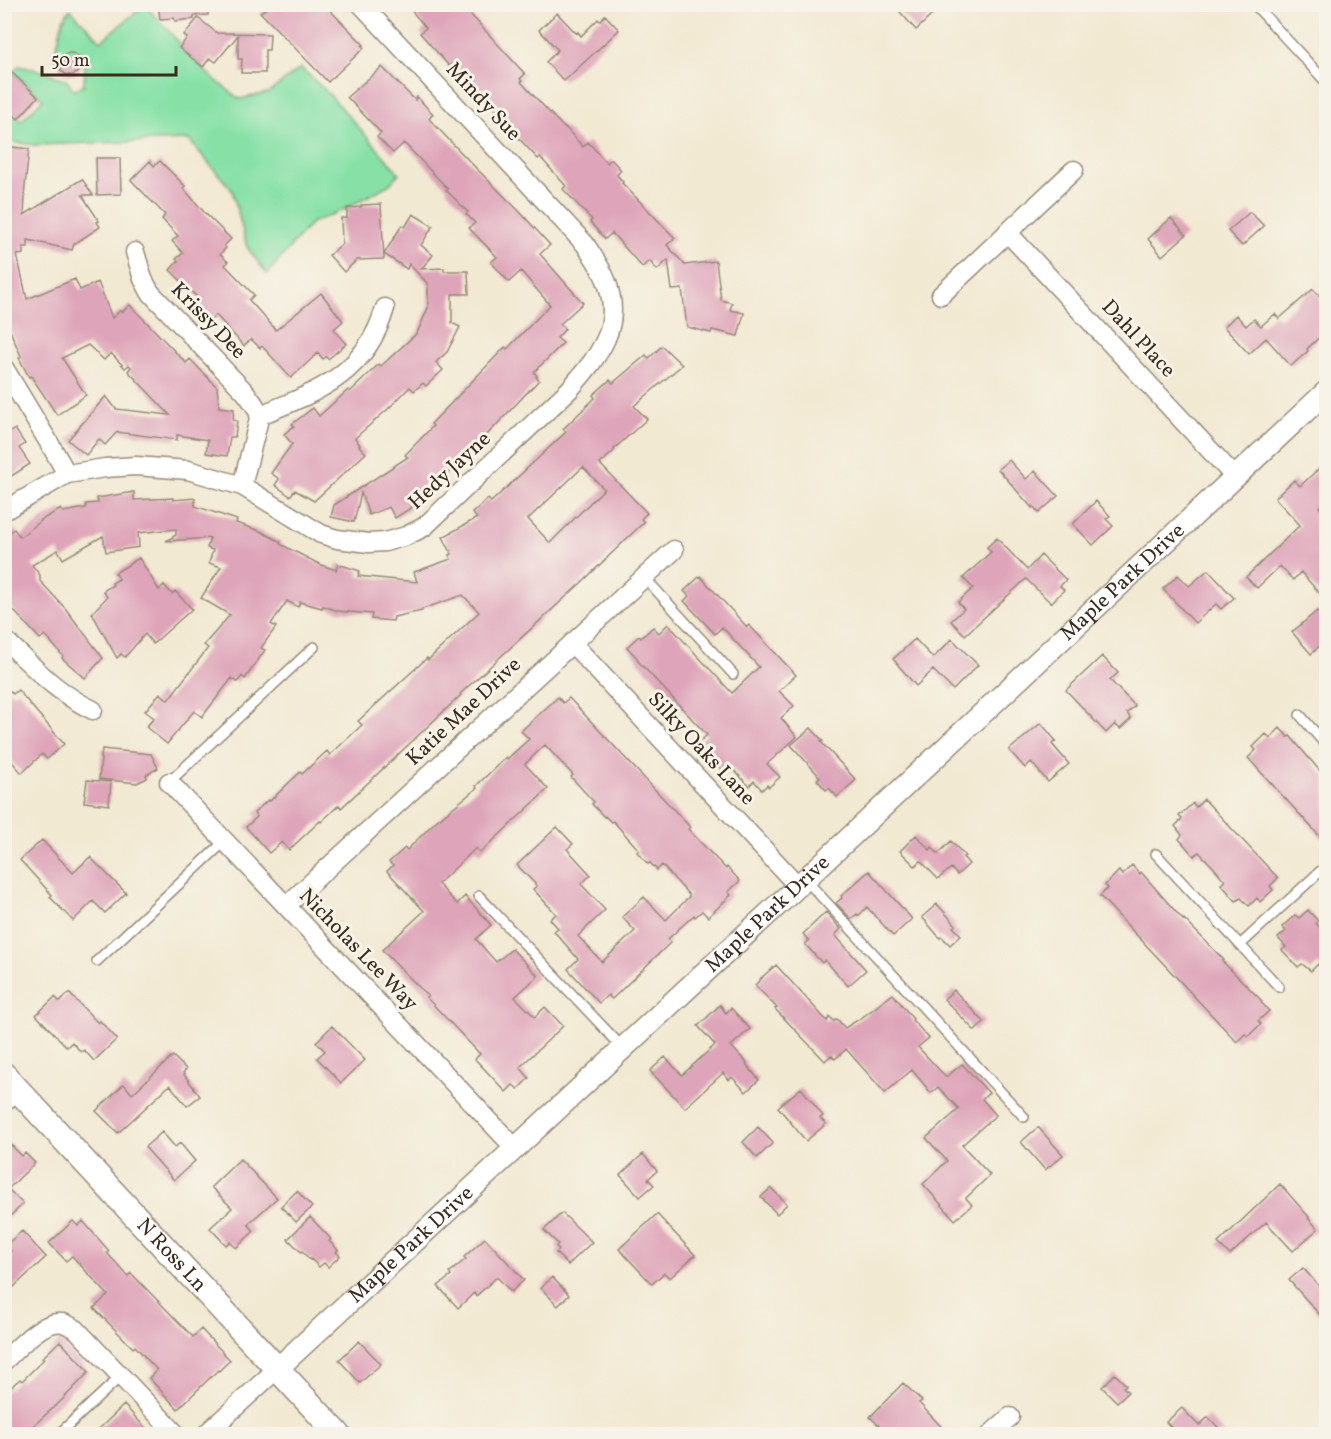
<svg xmlns="http://www.w3.org/2000/svg" width="1331" height="1439" viewBox="0 0 1331 1439" font-family="Vollkorn,serif">
<style>
.green{fill:#87e1a7;stroke:#618662;stroke-width:1.5}
.building{fill:#dea4b9;fill-rule:evenodd}
.lines{fill:none;stroke-linecap:round;stroke-linejoin:round}
.service-casing{stroke:#968a78;stroke-width:12}
.minor-casing{stroke:#968a78;stroke-width:21}
.tertiary-casing{stroke:#968a78;stroke-width:24}
.secondary-casing{stroke:#968a78;stroke-width:27}
.service{stroke:#fff;stroke-width:9}
.minor{stroke:#fff;stroke-width:18}
.tertiary{stroke:#fff;stroke-width:21}
.secondary{stroke:#fff;stroke-width:24}
.labels{text-anchor:middle;dominant-baseline:central;stroke-width:6;stroke-linejoin:round;paint-order:stroke}
.street-label{font-size:21px;fill:#3b2a1e;stroke:#f7f3e8}
</style>
<rect width="100%" height="100%" fill="#f7f3e8"/>
<filter id="ink" filterUnits="userSpaceOnUse"><feTurbulence type="fractalNoise" baseFrequency=".0167" numOctaves="2"/><feDisplacementMap in="SourceGraphic" scale="12" xChannelSelector="R" yChannelSelector="G"/><feConvolveMatrix kernelMatrix="1 2 1 2 8 2 1 2 1" color-interpolation-filters="sRGB"/></filter>
<filter id="wash" filterUnits="userSpaceOnUse"><feTurbulence type="fractalNoise" baseFrequency=".008" numOctaves="4" result="noise"/><feDisplacementMap in="SourceGraphic" scale="24" xChannelSelector="R" yChannelSelector="G"/><feGaussianBlur stdDeviation="1.35" result="paint"/><feColorMatrix in="noise" values="0 0 0 0 0 0 0 0 0 0 0 0 0 0 0 0 0 1.4 0 .05"/><feComposite in="paint" operator="in"/></filter>
<g filter="url(#wash)">
<rect width="100%" height="100%" fill="#f2e9d3"/>
<!-- green -->
<path class="green" d="M145 5 207 73 239 99 268 93 301 68 329 94 399 173 390 184 345 209 311 223 267 274 247 247 232 190 189 140 34 145 5 141V106L21 121 43 99 12 72 19 66 42 71 66 80 74 90 84 85C84 73 87 67 83 55L73 53 61 61 54 58 63 20 70 9 101 41Z"/>
<g id="blocks">
<!-- building -->
<path class="building" d="M158 4H208V15L194 16V19L175 21 174 18 160 19Z
M274 4H317L321 9 325 5 364 45 362 46 364 48 328 82 260 12Z
M406 4H461L525 74 520 79 522 81 521 82 564 128 565 127 583 147 588 142 607 163 611 159 621 170 617 175 623 182 622 183 675 238 667 245 685 265 716 261 721 300 732 303 730 310 744 313 738 336 712 330 711 333 687 327 682 289 672 290 668 260 657 270 650 261 642 267 612 233 605 239 590 222 592 220 563 189 566 186 540 157 538 159 513 132 515 130 484 97 486 95 465 74 462 76 451 64 449 66 420 33 426 28Z
M893 4H944L916 30Z
M557 13 576 33 578 32 581 36 598 19 600 21 605 15 619 30 564 81 546 62 558 50 539 30Z
M198 18 217 33 270 34 269 50H265V73H241L242 59H238V35L216 62 210 58 203 67 179 48 187 38 184 35Z
M59 64a11 11 0 1 1 22 0a11 11 0 1 1-22 0Z
M5 66 38 97 18 119 4 106Z
M382 67 415 100 417 97 433 114 429 119 473 165 520 212 550 245 540 254 583 303 560 324 565 329 557 338 563 343 534 372 537 376 536 377 539 380 466 457 461 459 437 485 434 483 411 508 395 518 389 507 369 515 361 493 354 522 331 517 334 505 408 457 405 455 433 426 431 424 505 347 507 349 550 305 521 271 509 282 491 262 497 257 469 228 475 223 466 214 468 212 446 190 448 189 404 143 393 153 377 137 381 133 347 97Z
M4 146 29 149 24 196 25 197 24 215 82 179 93 195H82L99 221 97 222 100 227 74 244 72 250 28 240V247H23V254L17 255 27 299 75 279 80 290 98 282 112 318 120 311 122 312 130 305 186 363 190 359 217 387 219 407 234 409 233 420 237 421 235 437H230L227 456 206 453 208 440 177 435V440L117 432 105 445 99 439 86 455 68 440 106 396 116 409 170 415 128 371 131 367 129 365 125 368 111 353 104 360 88 345 62 358 86 395 57 415 31 376 29 377 19 358 21 356 4 317Z
M96 158H120L121 194 97 195Z
M150 161 154 166 160 161 185 186 183 188 204 212 231 239 224 246 226 248 220 254 228 262 225 265 254 295 249 300 276 330 321 293 343 321 334 329 346 344 328 359 326 357 323 359 318 353 291 378 262 346 260 348 251 339 244 346 216 315 209 322 193 305 199 299 170 270 178 261 176 259 183 253 172 241 178 236 162 219 165 215 131 180Z
M381 204 384 259 357 260 344 272 329 255 342 244 341 218H347V208L361 207V205Z
M1250 212 1264 226 1242 246 1228 231Z
M413 214 433 226 421 245 433 255 421 269 444 268V271H468L469 294H452V323L460 327 447 352 436 362 443 370 426 386 423 383 414 391 410 387 388 409 355 438 360 445 359 446 366 453 314 501 295 490 290 496 275 485 279 479 271 473 292 444 284 434 294 426 292 424 313 408 319 416 348 390 349 392 352 390 379 364 381 366 417 333 428 308V284L409 264 407 269 384 254 402 225 405 227Z
M1171 218 1186 235 1162 256 1148 239Z
M1313 289 1326 303V331L1307 349 1308 351 1291 366 1266 338 1249 354 1224 327 1236 315 1246 326 1254 319 1261 326 1275 314 1279 319Z
M662 346 682 365 634 406 647 419 614 449 615 450 600 464 647 513 641 519 644 522 581 583 460 694 461 695 371 780 341 808 339 805 321 822 320 821 289 850 282 842 269 853 246 827 257 817 254 813 268 800 270 801 300 772 302 774 327 751 330 755 362 725 358 721 427 658 428 660 479 612 463 595 422 609V611L394 617 393 621 371 619 372 614 338 611 323 606 322 608 300 602 298 607 287 601 271 624 276 627 261 648 265 650 245 679 242 676 237 682 232 678 202 717 194 711 167 744 146 727 154 718 145 711 160 693 168 700 208 648 204 645 230 615 201 598 221 567 209 563 213 550 207 548 210 538 166 541 176 535V529L138 533 139 547 106 552 103 536 63 559 58 550 32 565 40 575V581L65 608 103 658 85 678 62 658 63 656 45 635 40 639 4 600V536L14 529 20 537 41 521V520L61 509 63 512 86 508V504L98 503 97 498 134 492V500L173 498V500L195 498V506L237 520 236 523 260 531 281 542 280 544 321 565 336 570 338 564 360 571 358 576 417 582 414 572 451 559 449 555 452 554 443 537 477 518 472 513 488 499 491 502 566 432 563 429 595 398 593 395 610 380 613 383 646 355 649 358ZM583 467 604 489 550 543 528 519Z
M4 426 9 433 15 429 25 444 19 448 30 464 10 477 4 469Z
M1009 460 1026 479 1035 471 1058 496 1039 513 1033 506 1032 508 998 469Z
M1326 462V500L1319 507 1326 516V601L1301 572 1293 580 1280 566 1257 588 1246 577 1300 525 1275 498 1294 480 1300 486Z
M1096 501 1110 516 1106 519 1113 526 1093 545 1073 524Z
M997 538 1027 570 1041 555 1066 580 1060 586 1064 590 1051 603 1026 579 965 635 951 621 964 609 958 602 973 588 963 578 991 552 987 547Z
M139 558 159 590 164 585 172 594 175 591 192 609 153 644 145 634 125 657 121 654 117 658 92 613 107 597 103 591 113 585 112 583 119 579 115 573Z
M1208 570 1234 598 1221 609 1216 604 1195 623 1163 589 1178 575 1189 586Z
M700 576 747 627 749 625 796 675 779 691 794 706 781 718 797 737 767 764 780 777 769 787 767 785 762 790 754 781 749 786 729 765 722 770 698 743 707 735 637 660 638 659 627 647 639 636 641 638 653 627 659 633 668 624 732 693 759 667 722 627 715 634 684 601 689 596 684 591Z
M1317 611 1326 621V640L1311 654 1292 632Z
M915 639 933 658 952 639 978 665 953 690 933 670 916 686 893 659Z
M1102 656 1118 673 1110 680 1135 706 1127 713 1131 719 1120 729 1115 724 1106 733 1066 690Z
M4 685 13 694 18 690 64 744 47 759 42 754 22 773 4 753Z
M558 697 563 703 569 698 690 827 688 829 726 869 727 867 740 881 728 892 731 895 708 917 702 911 695 917 694 915 668 939 671 942 612 999 608 995 599 1003 568 969 578 959 554 931 558 928 550 919 556 914 533 889 537 886 517 865 557 827 573 844 567 849 591 875 581 884 605 910 578 936 602 962 635 931 622 917 644 897 666 920 689 897V895L662 865 657 870 650 863 648 864 637 852 639 850 613 821 611 822 605 816 604 817 592 804 594 802 571 777 573 775 545 745 525 764 548 789 480 853 476 848 438 884 457 904 465 896 491 925 476 939 496 962 512 949 538 976 515 997 535 1017 545 1007 563 1026 520 1067 529 1078 518 1089 513 1085 506 1092 475 1059 480 1054 426 997 428 996 382 950 424 911 387 871 393 866 389 862 405 848 407 850 435 822 477 788 476 786 506 757 507 759 529 739 521 731Z
M1041 723 1056 741 1052 744 1069 764 1048 782 1031 762 1025 768 1009 750Z
M811 728 823 741 821 742 856 780 837 797 829 788 826 790 817 780 820 777 791 745Z
M1280 728 1288 737 1290 736 1326 778V843L1248 758 1256 750 1253 747 1266 734 1270 738Z
M102 749 151 754 158 768 146 775 147 778 137 783 99 779Z
M87 780 111 782 109 805 84 802Z
M1204 799 1278 878 1270 886 1273 890 1260 902 1257 898 1249 906 1241 898 1236 901 1221 884 1225 881 1215 869 1199 852 1194 856 1179 839 1182 835 1175 826 1182 819 1179 816 1193 803 1196 807Z
M916 835 930 850 932 847 938 854 951 841 965 856 963 857 969 864 957 875 951 868 938 879 921 861 915 866 900 851Z
M42 840 73 873 90 857 126 893 105 913 93 901 73 921 50 897 52 895 20 860Z
M1132 865 1140 874 1141 872 1183 920 1184 919 1224 960 1222 961 1262 1001 1261 1002 1269 1011 1258 1021 1261 1024 1248 1036 1245 1034 1237 1042 1100 896 1108 888 1105 885 1119 871 1122 875Z
M869 871 912 919 893 936 867 907 858 916 857 914 851 919 836 903 842 898 841 896Z
M937 904 956 925 953 927 961 935 950 945 942 937 940 938 922 917Z
M1308 910 1318 921 1316 923 1326 934V974L1318 964 1311 971 1302 964 1298 967 1282 950 1286 947 1278 938 1286 931 1282 927 1295 915 1299 918Z
M826 912 841 929 835 935 866 970 848 986 825 960 822 963 805 944 809 941 803 934Z
M776 965 827 1021 830 1017 834 1021 837 1019 845 1028 864 1016 893 994 913 1019 912 1020 929 1038 918 1047 946 1077 962 1064 989 1093 982 1099 996 1115 962 1145 990 1175 966 1198 972 1205 955 1220 923 1184 947 1161 926 1138 959 1109 938 1087 931 1093 912 1070 885 1093 846 1049 835 1059 831 1055 825 1061 775 1009 777 1008 755 985 762 978H761Z
M954 990 984 1022 975 1031 944 999Z
M69 993 98 1023 100 1021 117 1039 94 1061 84 1050 81 1052 72 1042 67 1047 36 1015 55 997 60 1002Z
M720 1005 726 1013 731 1008 750 1029 731 1046 747 1063 746 1064 759 1080 746 1092 732 1077 729 1080 723 1073 685 1108 650 1071 665 1057 682 1075 715 1045 698 1026Z
M332 1026 365 1060 341 1083 317 1058 325 1051 316 1042Z
M173 1056 186 1069 183 1073 200 1096 187 1106 170 1085 118 1133 96 1111 124 1084 132 1094Z
M801 1088 823 1116 820 1118 826 1124 806 1141 778 1107Z
M758 1127 773 1143 757 1158 743 1142Z
M1038 1127 1063 1155 1045 1170 1021 1142Z
M162 1132 175 1147 180 1143 195 1161 174 1180 145 1147Z
M4 1138 22 1156 25 1153 35 1163 8 1189 23 1204 4 1222Z
M643 1154 657 1171 648 1179 654 1185 640 1197 620 1175Z
M240 1159 277 1198 248 1224 254 1231 236 1248 230 1242 226 1245 210 1228 232 1208 211 1187Z
M1280 1184 1309 1217 1308 1218 1318 1229 1293 1251 1266 1222 1230 1255 1218 1243Z
M771 1188 787 1204 777 1214 761 1197Z
M297 1191 312 1207 296 1222 281 1206Z
M562 1213 592 1242 568 1265 556 1253 559 1250 556 1246 558 1244 544 1230Z
M657 1214 695 1255 670 1278 664 1273 652 1284 619 1249Z
M310 1217 331 1239 329 1241 338 1250 336 1252 340 1256 328 1267 324 1263 319 1267 311 1259 310 1260 302 1251 301 1252 288 1239Z
M73 1221 78 1226 83 1221 109 1251 107 1253 128 1276 131 1273 193 1337 201 1329 230 1360 219 1371 218 1370 178 1409 149 1378 157 1370 135 1346 133 1348 94 1308 108 1295 72 1256 66 1261 49 1243Z
M22 1231 46 1257 4 1296V1257L11 1251 6 1245Z
M485 1238 524 1280 511 1292 497 1277 476 1296 474 1293 458 1308 438 1286 451 1276 449 1273 466 1259 464 1257Z
M1303 1268 1326 1294V1322L1289 1280Z
M552 1277 569 1295 558 1306 541 1288Z
M60 1341 89 1372 61 1401 24 1434H4V1393L20 1379 22 1381 44 1359 42 1358Z
M359 1341 381 1364 360 1383 339 1360Z
M1115 1374 1126 1385 1123 1387 1128 1392 1117 1402 1102 1387Z
M903 1383 922 1401 919 1403 948 1434H888L870 1417Z
M124 1405 151 1434H94L102 1426Z
M1182 1408 1199 1426 1208 1417 1225 1434H1178L1166 1422Z"/>
</g>
</g>
<g filter="url(#ink)">
<use href="#blocks" fill-opacity="0" stroke="#968a78" stroke-width="1.5"/>
<g class="lines">
<!-- service casing -->
<g class="service-casing">
<path id="service" d="M1254 4 1326 82
M644 577 733 674
M1300 715 1326 745
M169 782 314 647
M1156 854 1279 987
M805 879 1024 1117
M479 896 623 1048
M1240 945 1326 866
M97 961 225 841
M59 1434 121 1376"/>
</g>
<!-- minor casing -->
<g class="minor-casing">
<path id="minor" d="M1007 232 1235 477
M135 252 143 279 150 292 246 393 254 404 260 415
M941 295 1074 170
M4 368 51 446 67 474
M242 486 260 415C318 392 366 374 385 308
M4 511 67 474 105 468 136 466 188 470 242 486 321 534 337 539 369 543 385 542 406 536 424 527 570 389C599 355 624 327 606 280 601 267 592 255 585 244L361 4
M4 639C33 666 56 693 93 710
M572 643 798 886
M169 782 515 1148
M286 906 674 550
M4 1102 18 1090
M4 1361C18 1348 43 1319 63 1323 67 1324 72 1327 76 1329L176 1434
M206 1434 277 1369
M991 1434 1010 1417"/>
</g>
<!-- tertiary casing -->
<g class="tertiary-casing">
<g id="tertiary">
<path id="s1" d="M277 1369 798 886 1326 392"/>
</g>
</g>
<!-- secondary casing -->
<g class="secondary-casing">
<g id="secondary">
<path id="s2" d="M4 1075 338 1434"/>
</g>
</g>
<!-- service -->
<use href="#service" class="service"/>
<!-- minor -->
<use href="#minor" class="minor"/>
<!-- tertiary -->
<use href="#tertiary" class="tertiary"/>
<!-- secondary -->
<use href="#secondary" class="secondary"/>
</g>
</g>
<g class="labels">
<!-- street labels -->
<g class="street-label">
<text transform="translate(483 102) rotate(47)">Mindy Sue</text>
<text transform="translate(208 321) rotate(46)">Krissy Dee</text>
<text transform="translate(1138 339) rotate(47)">Dahl Place</text>
<text transform="translate(450 471) rotate(-43)">Hedy Jayne</text>
<text stroke="none"><textPath href="#s1" startOffset="1155">Maple Park Drive</textPath></text>
<text transform="translate(464 712) rotate(-43)">Katie Mae Drive</text>
<text transform="translate(701 749) rotate(47)">Silky Oaks Lane</text>
<text stroke="none"><textPath href="#s1" startOffset="669">Maple Park Drive</textPath></text>
<text transform="translate(358 950) rotate(46)">Nicholas Lee Way</text>
<text stroke="none"><textPath href="#s1" startOffset="183">Maple Park Drive</textPath></text>
<text stroke="none"><textPath href="#s2" startOffset="246">N Ross Ln</textPath></text>
</g>
</g>
<!-- margin -->
<rect width="1331" height="1439" fill="none" stroke="#f7f3e8" stroke-width="24"/>
<!-- scale -->
<path d="M42 66v9h134v-9" fill="none" stroke="#3b2a1e" stroke-width="3"/>
<text x="51" y="66" font-size="18" fill="#3b2a1e" stroke="#f7f3e8" stroke-width="4.5" paint-order="stroke">50 m</text>
</svg>
